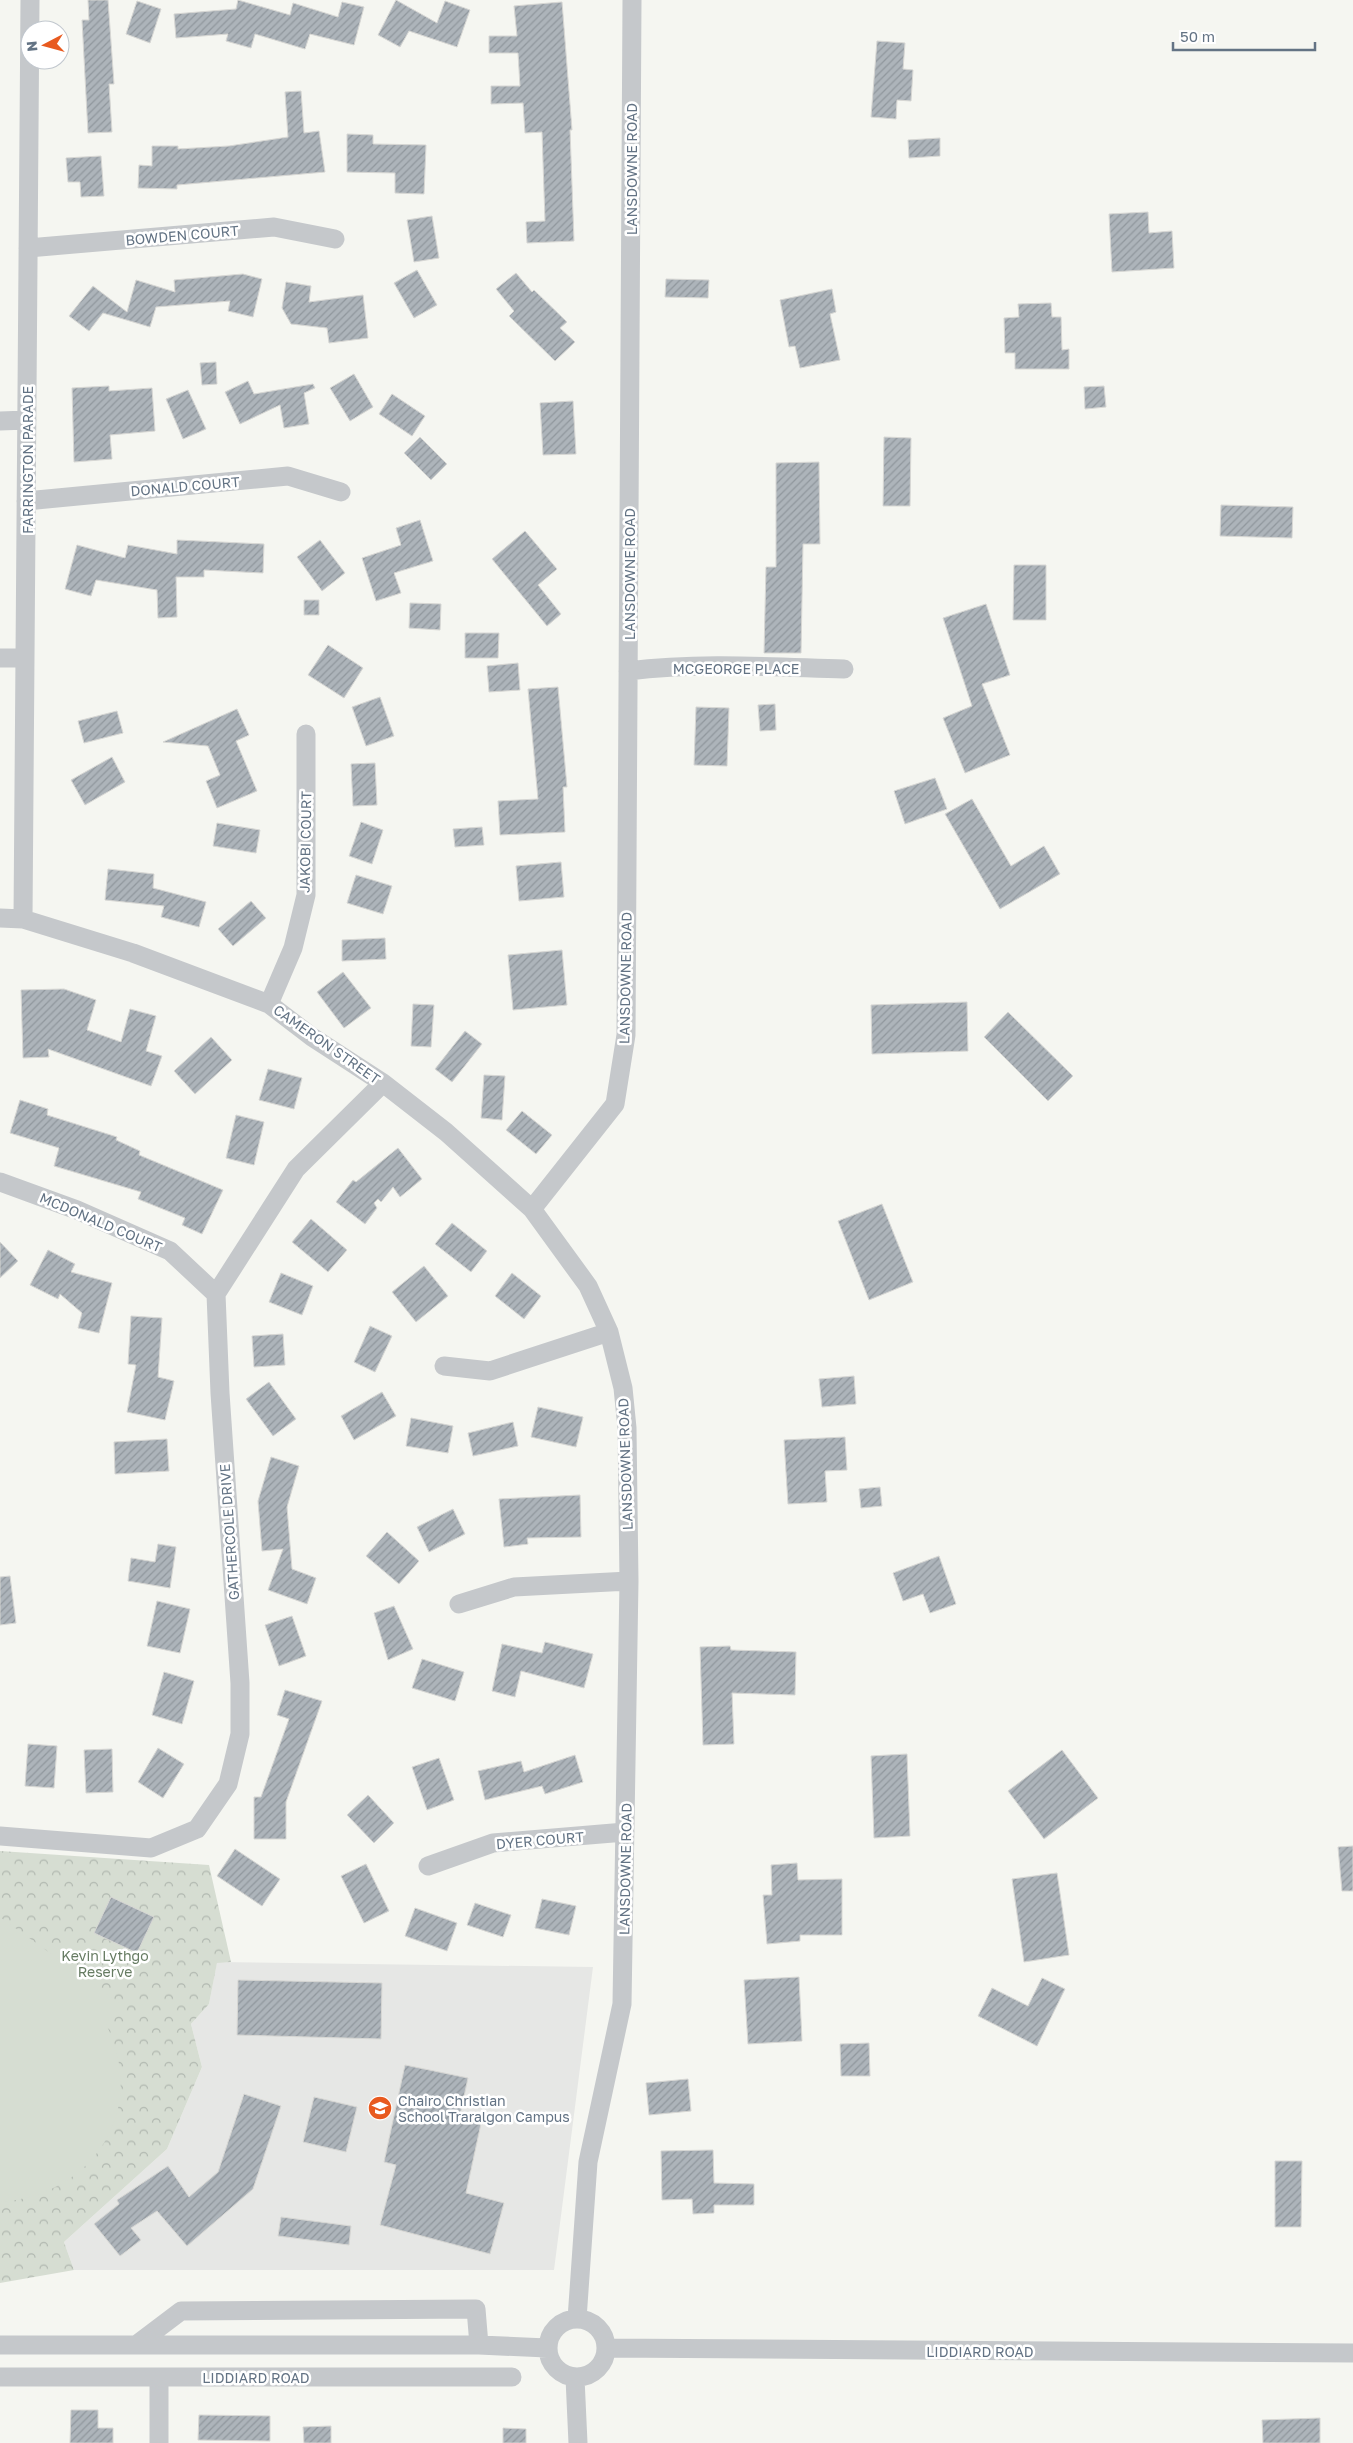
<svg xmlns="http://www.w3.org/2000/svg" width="1353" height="2443" viewBox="0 0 1353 2443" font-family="'Golos Text',sans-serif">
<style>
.built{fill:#e6e7e5}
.forest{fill:url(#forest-crowns)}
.pitch{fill:#d6ddd2}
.building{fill:url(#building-hatch);stroke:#d7d7d4}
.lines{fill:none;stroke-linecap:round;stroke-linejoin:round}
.minor{stroke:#c5c8cb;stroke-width:19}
.labels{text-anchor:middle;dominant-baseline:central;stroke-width:5;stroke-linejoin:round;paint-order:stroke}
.street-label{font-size:14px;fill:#637384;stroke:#fff}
.park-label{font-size:14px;fill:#667b62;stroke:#fff}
.poi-label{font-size:14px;fill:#637384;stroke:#fff;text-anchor:start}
</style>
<defs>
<pattern id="forest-crowns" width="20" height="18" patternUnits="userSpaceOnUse" patternTransform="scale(1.25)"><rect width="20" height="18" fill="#d6ddd2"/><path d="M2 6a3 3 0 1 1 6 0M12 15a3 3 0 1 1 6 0" fill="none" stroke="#b1b8b0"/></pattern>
<pattern id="building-hatch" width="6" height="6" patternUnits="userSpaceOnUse" patternTransform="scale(1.25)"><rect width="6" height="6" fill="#adb4ba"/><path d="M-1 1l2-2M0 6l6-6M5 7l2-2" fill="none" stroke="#90979d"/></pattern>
</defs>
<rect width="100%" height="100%" fill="#f5f6f1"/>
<!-- built -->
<path class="built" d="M217 1962 593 1967 554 2270H74L64 2242 167 2149 202 2067 191 2024 209 2004Z"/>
<!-- forest -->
<path class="forest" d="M0 1851 209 1865 231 1962 217 1963 209 2004 191 2024 202 2067 167 2149 64 2242 74 2270 0 2283Z"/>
<!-- pitch -->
<path class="pitch" d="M0 1917 122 2005 106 2024C149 2111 93 2195 0 2202Z"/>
<!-- building -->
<path class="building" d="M88 0H108L114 84H109L112 132 88 133 82 20H89Z
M238 0 290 15 293 3 338 17 342 2 364 7 354 45 310 34 305 49 255 34 251 48 226 41 228 34 176 38 174 14 236 9Z
M396 0 437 23 445 1 470 10 457 47 409 31 400 47 378 35Z
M137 1 161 9 150 43 126 34Z
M562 2 572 130H570L574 241 527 243 526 222 545 221 542 132 525 133 523 103 491 104V86H520L518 53H489V36H517L514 6Z
M877 41 905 43 903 69 913 70 911 101 897 100 896 119 871 117Z
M301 91 304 133 319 131 325 172 177 185V189L138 188 139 165 152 166V146H178V149L229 146 288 137 285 92Z
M347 134 373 135V144L426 145 424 194 395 193V173L347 172Z
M940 138V156L909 158 908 140Z
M101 156 104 196 81 197 80 182H68L66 158Z
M1148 212 1149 233 1172 231 1174 268 1112 272 1109 214Z
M432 216 439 258 414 262 407 220Z
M417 270 437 305 414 318 394 283Z
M516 273 532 292 534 290 567 322 560 328 575 342 555 361 509 316 514 311 496 289Z
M243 274 262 279 253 317 228 311 230 301 156 307 150 327 103 313 89 331 69 316 93 286 127 312 136 280 175 292 174 280Z
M666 279 709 280 708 298 665 297Z
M286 282 311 286 309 302 363 295 368 338 329 343 327 328 291 324 282 308Z
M832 289 836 312 830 314 840 360 800 368 795 346 789 347 780 300Z
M1051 303 1052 317H1061L1062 350 1069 349V369H1015V353H1005L1004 318 1019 317 1018 304Z
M216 362 217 384 202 385 200 363Z
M354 374 373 407 350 421 330 388Z
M248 381 254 394 313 384 315 388 304 393 309 424 284 428 280 405 240 424 225 392Z
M109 386V391L152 388 155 431 110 435 112 459 74 462 72 388Z
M1104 386 1106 407 1085 409 1084 387Z
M188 390 206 429 183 439 166 399Z
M392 394 425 416 412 436 379 414Z
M573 401 576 454 543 455 540 403Z
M420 437 447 464 431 480 404 453Z
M884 437 911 438 910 506H883Z
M819 462 820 544H803L801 653H764L766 567H776V463Z
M1221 505 1293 507 1292 538 1220 536Z
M420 520 433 561 394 573 401 593 376 601 362 558 401 545 396 528Z
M525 531 557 569 538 585 561 614 547 626 492 559Z
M177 540 264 544 263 573 204 570V577H176L177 617 158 618 157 590 96 580 91 596 65 589 77 545 125 558 128 545 177 554Z
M320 540 345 573 322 591 297 557Z
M1014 565H1046V620H1013Z
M304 600H319V615H304Z
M410 603 441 604 440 630 409 628Z
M986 604 1010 675 982 684 1010 755 965 773 943 718 972 706 943 618Z
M465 633H499L498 658H465Z
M328 645 363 668 344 698 308 675Z
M518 663 520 690 489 692 487 666Z
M558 687 567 787H563L565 832 500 835 498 801 538 799 528 689Z
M380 697 394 736 366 746 352 707Z
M775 704 776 730 760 731 758 705Z
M696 707 729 708 727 766 694 765Z
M237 709 249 735 236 741 257 791 217 808 206 781 220 775 208 746 163 742Z
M117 711 123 733 84 743 78 721Z
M112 757 125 782 85 805 71 780Z
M375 763 377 805 353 806 351 764Z
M935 778 947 809 905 824 894 791Z
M972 799 1011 866 1044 846 1060 874 1000 909 945 814Z
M361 822 383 830 372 864 349 856Z
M217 823 260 830 256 853 213 846Z
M482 827 484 845 455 847 453 829Z
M561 862 564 897 519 901 516 866Z
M108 869 154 874 153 888 206 902 199 927 161 917 164 906 105 900Z
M356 875 392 886 383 914 347 903Z
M251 901 266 918 233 946 218 929Z
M385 938 386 959 342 961V940Z
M562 950 567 1005 513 1010 508 955Z
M343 972 371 1008 344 1028 317 992Z
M64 989 96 1000 87 1030 121 1042 130 1009 156 1016 146 1051 162 1056 151 1086 48 1049 49 1057 23 1058 21 990Z
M967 1002 968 1051 872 1054 871 1005Z
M413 1004 434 1005 431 1047 411 1046Z
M1008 1012 1073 1076 1048 1101 984 1037Z
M465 1031 482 1044 452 1082 435 1069Z
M211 1037 232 1060 195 1094 174 1071Z
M268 1069 302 1078 294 1109 259 1100Z
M484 1075 505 1076 502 1120 481 1118Z
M20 1100 48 1109 47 1115 117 1137 116 1140 140 1151 139 1155 223 1190 202 1234 182 1225 185 1218 138 1199 141 1192 54 1166 59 1148 10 1133Z
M522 1111 552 1135 536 1154 506 1130Z
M236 1115 264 1122 254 1165 226 1158Z
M398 1148 422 1179 400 1197 393 1187 381 1202 378 1199 374 1203 377 1208 365 1224 336 1202 353 1180 356 1182Z
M882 1204 913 1282 869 1300 838 1221Z
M311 1219 347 1250 328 1272 292 1242Z
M452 1223 487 1251 471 1272 435 1244Z
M0 1242 18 1261 0 1278Z
M48 1250 75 1264 71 1272 112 1283 99 1333 78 1328 82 1313 60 1294 58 1299 30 1285Z
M424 1266 448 1296 416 1322 392 1292Z
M281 1273 313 1286 302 1315 269 1302Z
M512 1273 541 1296 524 1319 495 1296Z
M131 1316 162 1318 158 1377 174 1381 165 1420 127 1412 136 1365 128 1364Z
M370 1326 392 1336 375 1372 354 1362Z
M283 1334 285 1365 254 1367 252 1336Z
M854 1376 856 1404 822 1407 819 1379Z
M269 1382 296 1419 273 1436 246 1399Z
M382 1392 396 1416 354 1440 341 1416Z
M538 1407 583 1417 576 1447 531 1437Z
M411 1418 453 1426 448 1453 406 1446Z
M513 1422 518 1446 473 1456 468 1433Z
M845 1437 847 1470 825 1471 827 1502 788 1504 784 1440Z
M167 1439 169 1471 115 1474 114 1442Z
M271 1457 299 1466 287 1507 292 1569 316 1578 307 1604 268 1590 283 1549 262 1551 258 1501Z
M880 1487 882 1506 861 1508 859 1489Z
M580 1495 581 1537 527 1538 528 1544 504 1547 499 1499Z
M453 1509 465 1534 429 1552 417 1527Z
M387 1532 419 1561 399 1584 366 1556Z
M158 1544 176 1547 170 1588 128 1581 131 1558 155 1562Z
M939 1556 956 1604 930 1613 923 1594 903 1601 893 1573Z
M10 1576 16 1623 0 1625V1577Z
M157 1601 190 1609 180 1653 147 1646Z
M394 1606 413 1649 388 1660 374 1613Z
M292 1616 306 1656 279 1666 265 1625Z
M545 1642 593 1654 584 1688 521 1671 515 1697 492 1691 502 1644 542 1653Z
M730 1646 731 1650 796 1652 795 1695 732 1693 734 1744 703 1745 700 1647Z
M422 1659 464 1672 455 1701 412 1688Z
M164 1672 194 1681 182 1724 152 1715Z
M285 1690 322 1701 286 1802V1839H254V1797H261L289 1719 277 1715Z
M28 1744 57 1746 54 1788 25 1786Z
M158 1748 184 1764 163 1798 138 1782Z
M112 1749 113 1792 86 1793 84 1750Z
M1062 1750 1098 1798 1044 1839 1008 1791Z
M907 1754 910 1836 874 1838 871 1756Z
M575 1755 583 1782 545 1794 542 1786 485 1800 478 1771 521 1761 524 1772Z
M439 1758 454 1800 427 1810 412 1767Z
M368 1795 394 1823 374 1843 347 1815Z
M1353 1846V1891H1342L1338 1847Z
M235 1849 280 1879 262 1906 217 1876Z
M797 1863 798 1880 842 1879V1935H800V1941L767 1944 763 1895H772L771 1865Z
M366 1864 389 1911 364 1923 341 1876Z
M1057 1873 1069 1955 1024 1962 1012 1879Z
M111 1897 154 1917 137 1953 94 1933Z
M542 1899 576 1906 569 1935 535 1928Z
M475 1903 511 1915 503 1937 467 1925Z
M415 1908 457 1923 447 1951 405 1936Z
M799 1977 802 2041 748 2044 744 1980Z
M1042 1978 1065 1989 1037 2046 978 2016 992 1988 1028 2006Z
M238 1980 382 1983 381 2039 237 2035Z
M869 2043 870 2076H841L840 2044Z
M405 2065 468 2078 460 2115 482 2119 466 2193 504 2203 490 2254 380 2225 396 2165 384 2162Z
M688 2079 691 2111 649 2115 646 2083Z
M244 2094 281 2106 253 2189 187 2246 157 2211 131 2228 141 2240 120 2256 94 2224 119 2204 117 2200 168 2166 189 2197 218 2172Z
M314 2097 357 2107 346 2152 303 2142Z
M713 2150 714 2183 754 2184V2205H714V2213L693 2214 692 2199 662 2200 661 2151Z
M1275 2161H1302L1301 2227H1275Z
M281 2217 351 2226 349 2245 278 2236Z
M71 2410H98V2428H113V2443H70Z
M199 2415 270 2416V2441L198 2440Z
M1320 2418V2443H1263L1262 2420Z
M331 2426V2443H304L303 2427Z
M503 2428 526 2429V2443H503Z"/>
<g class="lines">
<!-- minor -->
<path class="minor" d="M28 248 274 227 335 239
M0 421 27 420
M26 501 288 476 341 492
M0 658H25
M628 671C700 662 772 667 844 669
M0 918 23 919 133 953 269 1004 312 1037 383 1083 446 1132 532 1209 588 1286 609 1332 623 1388 627 1428 629 1581 622 2004 588 2162 577 2319
M23 919 30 0
M269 1004 293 948 306 895V734
M0 1182 77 1210 170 1251 216 1294
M532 1209 615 1104 626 1035 632 0
M444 1366 490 1371 609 1332
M459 1604 514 1587 629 1581
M0 1836 151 1848 197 1829 228 1784 240 1734V1683L220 1393 216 1294 296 1169 383 1083
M428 1866 493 1843 625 1832
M548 2348a29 29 0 1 1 58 0a29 29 0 1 1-58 0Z
M0 2345H479L547 2348
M136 2345 181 2311 476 2309 479 2345
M606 2348 1353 2353
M0 2377H512
M159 2377V2443
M575 2378 578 2443"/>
</g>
<!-- icons -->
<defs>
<g id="school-disc" transform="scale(1.25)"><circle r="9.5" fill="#e85a1f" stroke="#fff"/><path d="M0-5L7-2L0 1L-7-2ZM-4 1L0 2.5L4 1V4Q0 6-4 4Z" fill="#fff"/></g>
</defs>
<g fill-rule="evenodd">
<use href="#school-disc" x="380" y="2108"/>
</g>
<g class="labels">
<!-- street labels -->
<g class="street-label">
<text transform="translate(631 169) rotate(-90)">LANSDOWNE ROAD</text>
<text transform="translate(182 235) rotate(-5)">BOWDEN COURT</text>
<text transform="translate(27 460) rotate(-90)">FARRINGTON PARADE</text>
<text transform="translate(185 486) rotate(-5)">DONALD COURT</text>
<text transform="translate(629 574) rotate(-90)">LANSDOWNE ROAD</text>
<text x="736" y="668">MCGEORGE PLACE</text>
<text transform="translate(305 842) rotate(-89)">JAKOBI COURT</text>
<text transform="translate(625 978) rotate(-89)">LANSDOWNE ROAD</text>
<text transform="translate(327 1044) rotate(35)">CAMERON STREET</text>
<text transform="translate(101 1222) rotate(23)">MCDONALD COURT</text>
<text transform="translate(625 1464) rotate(-92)">LANSDOWNE ROAD</text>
<text transform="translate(229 1532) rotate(-94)">GATHERCOLE DRIVE</text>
<text transform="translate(540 1840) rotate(-5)">DYER COURT</text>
<text transform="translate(625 1869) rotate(-89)">LANSDOWNE ROAD</text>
<text x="980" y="2351">LIDDIARD ROAD</text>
<text x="256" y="2377">LIDDIARD ROAD</text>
</g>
<!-- park labels -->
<g class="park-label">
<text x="105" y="1955">Kevin Lythgo<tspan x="105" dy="16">Reserve</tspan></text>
</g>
<!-- poi labels -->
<g class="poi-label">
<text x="398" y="2100">Chairo Christian<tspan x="398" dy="16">School Traralgon Campus</tspan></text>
</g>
</g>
<!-- north arrow -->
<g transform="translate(45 45) rotate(264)"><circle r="24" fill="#ffffff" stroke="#c1c7ce"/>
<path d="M0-4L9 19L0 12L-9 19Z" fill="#e85a1f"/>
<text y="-8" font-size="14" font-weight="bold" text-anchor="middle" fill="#637384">N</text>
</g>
<!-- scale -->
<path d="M1173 42v8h142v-8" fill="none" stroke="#637384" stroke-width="2.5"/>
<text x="1180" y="42" font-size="15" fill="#637384" stroke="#ffffff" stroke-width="4" paint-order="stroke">50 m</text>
</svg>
